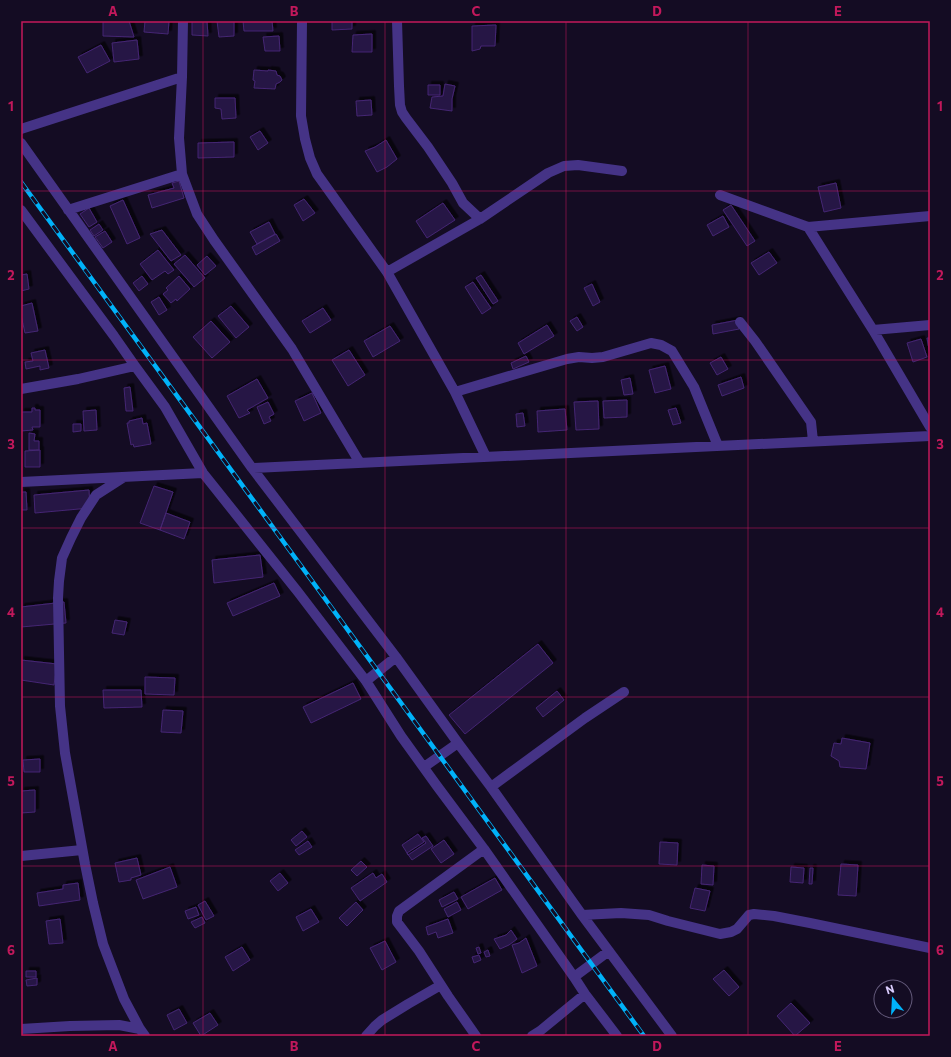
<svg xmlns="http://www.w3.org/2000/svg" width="951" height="1057" viewBox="0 0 951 1057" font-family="Commissioner,sans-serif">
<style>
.building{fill:#281645;stroke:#442673;filter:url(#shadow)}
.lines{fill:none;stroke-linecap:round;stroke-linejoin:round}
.street{stroke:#453386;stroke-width:10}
.rail-casing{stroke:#00b2f9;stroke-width:4.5}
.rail{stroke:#140c23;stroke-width:3;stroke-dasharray:9;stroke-linecap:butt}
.grid{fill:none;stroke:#c2185b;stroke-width:1;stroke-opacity:0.55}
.neatline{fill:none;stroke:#c2185b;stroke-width:1.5}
.grid-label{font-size:13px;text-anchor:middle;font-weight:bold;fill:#c2185b}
</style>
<defs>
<filter id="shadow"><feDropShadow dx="3.5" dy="-3.5" stdDeviation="0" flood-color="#0009"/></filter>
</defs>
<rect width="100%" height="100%" fill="#140c23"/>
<!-- building -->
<path class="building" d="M103 21H129L134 37 103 36Z
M145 21H169L168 34 144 32Z
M192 21H207L208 36 192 35Z
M217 21H234V36L219 37Z
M243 21H272L273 31H244Z
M332 21H352V29L332 30Z
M496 25 495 46H481L480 49 472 51V26Z
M372 34V52H352L353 35Z
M279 36 280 51H265L263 37Z
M137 40 139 59 114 62 112 43Z
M101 45 110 61 87 73 78 57Z
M254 70 268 71V70L276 71 277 75 280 76 282 80 280 82 276 84 275 89 254 88 255 81 253 80Z
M445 84 455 86 452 99V111L430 108 432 97 443 96Z
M428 85H440V95H428Z
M215 98H235L236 118 222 119 221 109 215 108Z
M371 100 372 115 357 116 356 101Z
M260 131 268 143 258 150 250 137Z
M386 140 397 159 387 167 377 172 365 151 375 147Z
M234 142V157L198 158V143Z
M179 181 184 198 152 208 148 195 174 188 172 183Z
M836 183 841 208 824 212 818 187Z
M304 199 315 213 303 221 294 205Z
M123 200 140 238 127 244 110 206Z
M443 203 455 220 427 238 416 221Z
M731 205 755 241 747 246 723 210Z
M89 208 97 222 89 227 80 214Z
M723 216 729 227 713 236 707 225Z
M269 222 275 234 257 244 250 232Z
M99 224 103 230 94 236 90 230Z
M162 230 181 255 171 261 150 234Z
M105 231 112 242 103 248 95 237Z
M276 234 280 241 256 255 252 247Z
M158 250 174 270 168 274 165 271 152 280 140 264Z
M769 252 777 263 759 275 751 263Z
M185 255 205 278 194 287 174 264Z
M207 256 216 266 205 275 197 265Z
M27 274 29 289 21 291V275Z
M481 275 498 301 493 304 476 278Z
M142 276 148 284 139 291 133 283Z
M179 276 190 289 177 301 176 299 171 303 163 294 168 290 166 288Z
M473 282 491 308 482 314 465 287Z
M592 284 600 302 593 306 584 288Z
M159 297 167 310 159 315 151 302Z
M32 303 38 331 25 333 21 315V306Z
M231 306 249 327 236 338 218 316Z
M323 308 331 320 310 333 302 321Z
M577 317 583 327 577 331 570 321Z
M738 320 739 329 713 334 712 325Z
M211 321 230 342 212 358 193 337Z
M547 325 554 336 524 354 518 343Z
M390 326 400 341 373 357 364 341Z
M927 338H930V355Z
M921 339 927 357 913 362 907 343Z
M45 350 49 368 40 370V366L26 369 25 362 33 361 31 353Z
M349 350 365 375 348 386 332 360Z
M526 356 529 362 513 369 511 363Z
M721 357 728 369 717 375 710 363Z
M665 366 671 389 655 393 649 370Z
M741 377 744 388 722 396 718 385Z
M630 378 633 394 624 395 621 380Z
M257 379 268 398 247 410 250 413 239 418 227 396Z
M130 387 133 411H126L124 388Z
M312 393 321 413 304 421 295 401Z
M627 400V417L604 418 603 401Z
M598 401 599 429 576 430 574 402Z
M268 402 274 414 269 417 271 421 264 424 257 407Z
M32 408H35V410H40V427H32L33 430 21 431V412H32Z
M676 408 681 423 673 425 668 410Z
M565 409 567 430 538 432 537 411Z
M96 410 97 430 84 431 83 411Z
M523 413 525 426 517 427 516 414Z
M142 418 143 424 147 423 151 444 134 447 133 444 131 445 127 423H129V421Z
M73 424H81V431L73 432Z
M29 433 35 434 34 441H39V450H29Z
M40 450V467H25V451Z
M154 486 173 492 160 530 140 523Z
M89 490 90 508 35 513 34 495Z
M21 492H26L27 510H21Z
M166 513 190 522 184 539 160 530Z
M260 555 263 577 214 583 212 560Z
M274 583 280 596 233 616 227 603Z
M64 602 66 623 21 627V607Z
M115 620 127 622 124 635 112 633Z
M538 644 553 663 465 734 449 715Z
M21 660 57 664 54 685 21 680Z
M145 677 175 678 174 695 145 694Z
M353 683 361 699 311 723 303 707Z
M103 690H141L142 707 104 708Z
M557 691 564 700 543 717 536 708Z
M163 710 183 711 181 733 161 732Z
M842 738 870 743 866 769 840 767 839 761 831 756 834 743 841 744Z
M40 759V772H24L23 760Z
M35 790V812L21 813V791Z
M302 831 307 837 296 846 291 840Z
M418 834 424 842 407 853 402 845Z
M426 836 433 846 412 860 407 853 408 855 426 843 422 838Z
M444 840 454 854 441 863 431 849Z
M308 841 312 847 299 855 295 850Z
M660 842 678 843 677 865 659 864Z
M137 858 141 875 131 878V880L119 882 115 863Z
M361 861 367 867 357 876 351 870Z
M841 864 858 865 856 896 838 895Z
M702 865 714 866 713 885 701 884Z
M170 867 177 887 143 899 136 880Z
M791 867 804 868 803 883 790 882Z
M810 868H813L812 884H809Z
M280 873 288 883 278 891 270 881Z
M373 873 376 878 382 874 387 882 360 901 351 888Z
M495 878 502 890 468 909 461 897Z
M78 883 80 900 39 906 37 893 63 889V885Z
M695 888 710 891 705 911 690 908Z
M454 892 458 899 442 907 439 900Z
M205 901 214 916 206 920 198 905Z
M356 902 363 910 347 926 339 918Z
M457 902 461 910 448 917 444 909Z
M196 907 199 915 188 919 185 911Z
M311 909 319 922 303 931 296 917Z
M202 917 205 923 195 928 191 922Z
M60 919 63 943 49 944 46 921Z
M448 919 453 933 438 938 436 932 428 935 426 927Z
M511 930 517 939 509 945 500 949 494 939 506 935Z
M526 938 537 966 522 973 512 945 519 943Z
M385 941 396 962 382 970 370 948Z
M242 947 250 960 233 971 225 957Z
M479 947 481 953 478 954 476 948Z
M488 950 490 956 486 957 484 952Z
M479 955 481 960 474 963 472 957Z
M724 970 739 987 729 996 713 979Z
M26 971H36V977H26Z
M37 978V985L27 986 26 980Z
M791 1003 810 1023 795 1036 777 1016Z
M179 1009 187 1023 174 1030 167 1015Z
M210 1013 218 1025 201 1036 193 1023Z"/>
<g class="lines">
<!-- street -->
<path class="street" d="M183 21 182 77 179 138 182 174 197 214 214 240 292 349 360 463
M302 21 301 116 305 139 310 158 317 174 387 272 455 392 486 457
M397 21 399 86 400 105 402 112 406 118 428 147 452 183 463 203 480 219
M21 129 182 77
M21 143 252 468 396 657 458 743 491 787 582 915 672 1036
M720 195 808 227 873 330 930 427
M21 210 114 336 135 366 165 407 203 473 298 592 366 681 401 736 437 786 484 849 574 977 585 994 617 1036
M68 210 182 174
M808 227 930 216
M387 272 480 219 548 173 564 166 578 165 622 171
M740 322 755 341 811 422 813 441
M873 330 930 325
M21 389 78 379 135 366
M455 392 567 359 579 357 592 358 603 357 651 343 661 345 672 351 694 387 718 446
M252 468 930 436
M124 477 96 495 81 518 71 538 62 558 59 581 58 598 60 706 65 753 85 864 93 903 103 944 124 999 140 1029 145 1036
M21 482 203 473
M366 681 396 657
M424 767 458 743
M491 787 585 718 624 692
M21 856 82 850
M582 915 621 913 649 915 668 921 720 934 731 932 737 929 749 915 754 914 774 916 810 923 930 948
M574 977 609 951
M21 1029 70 1026 119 1025 140 1029
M366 1036 375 1026 382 1020 408 1004 441 985
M476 1036 448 996 419 951 397 922V916L399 911 484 849
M532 1036 540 1031 585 994"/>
<!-- rail casing -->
<g class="rail-casing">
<path id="rail" d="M21 182 644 1036"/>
</g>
<!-- rail -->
<use href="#rail" class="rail"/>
</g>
<!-- grid -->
<path class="grid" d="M203 21V1036M385 21V1036M566 21V1036M748 21V1036M21 191H930M21 360H930M21 528H930M21 697H930M21 866H930"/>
<!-- border -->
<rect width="951" height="1057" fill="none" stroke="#140c23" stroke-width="44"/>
<!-- north arrow -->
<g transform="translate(893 999) rotate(342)"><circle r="19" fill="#140c23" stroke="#645a7b"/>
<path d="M0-3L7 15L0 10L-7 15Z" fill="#00b2f9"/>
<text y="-6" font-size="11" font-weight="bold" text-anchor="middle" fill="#dcceff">N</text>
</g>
<rect x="22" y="22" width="907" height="1013" class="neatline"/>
<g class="grid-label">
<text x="113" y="16">A</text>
<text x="294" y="16">B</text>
<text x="476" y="16">C</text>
<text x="657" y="16">D</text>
<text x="838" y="16">E</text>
<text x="11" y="111">1</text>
<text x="940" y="111">1</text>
<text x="11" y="280">2</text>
<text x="940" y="280">2</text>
<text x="11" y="449">3</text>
<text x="940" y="449">3</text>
<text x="11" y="617">4</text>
<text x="940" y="617">4</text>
<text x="11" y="786">5</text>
<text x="940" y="786">5</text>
<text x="11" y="955">6</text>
<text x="940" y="955">6</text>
<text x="113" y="1051">A</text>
<text x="294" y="1051">B</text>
<text x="476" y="1051">C</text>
<text x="657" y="1051">D</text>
<text x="838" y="1051">E</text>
</g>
</svg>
